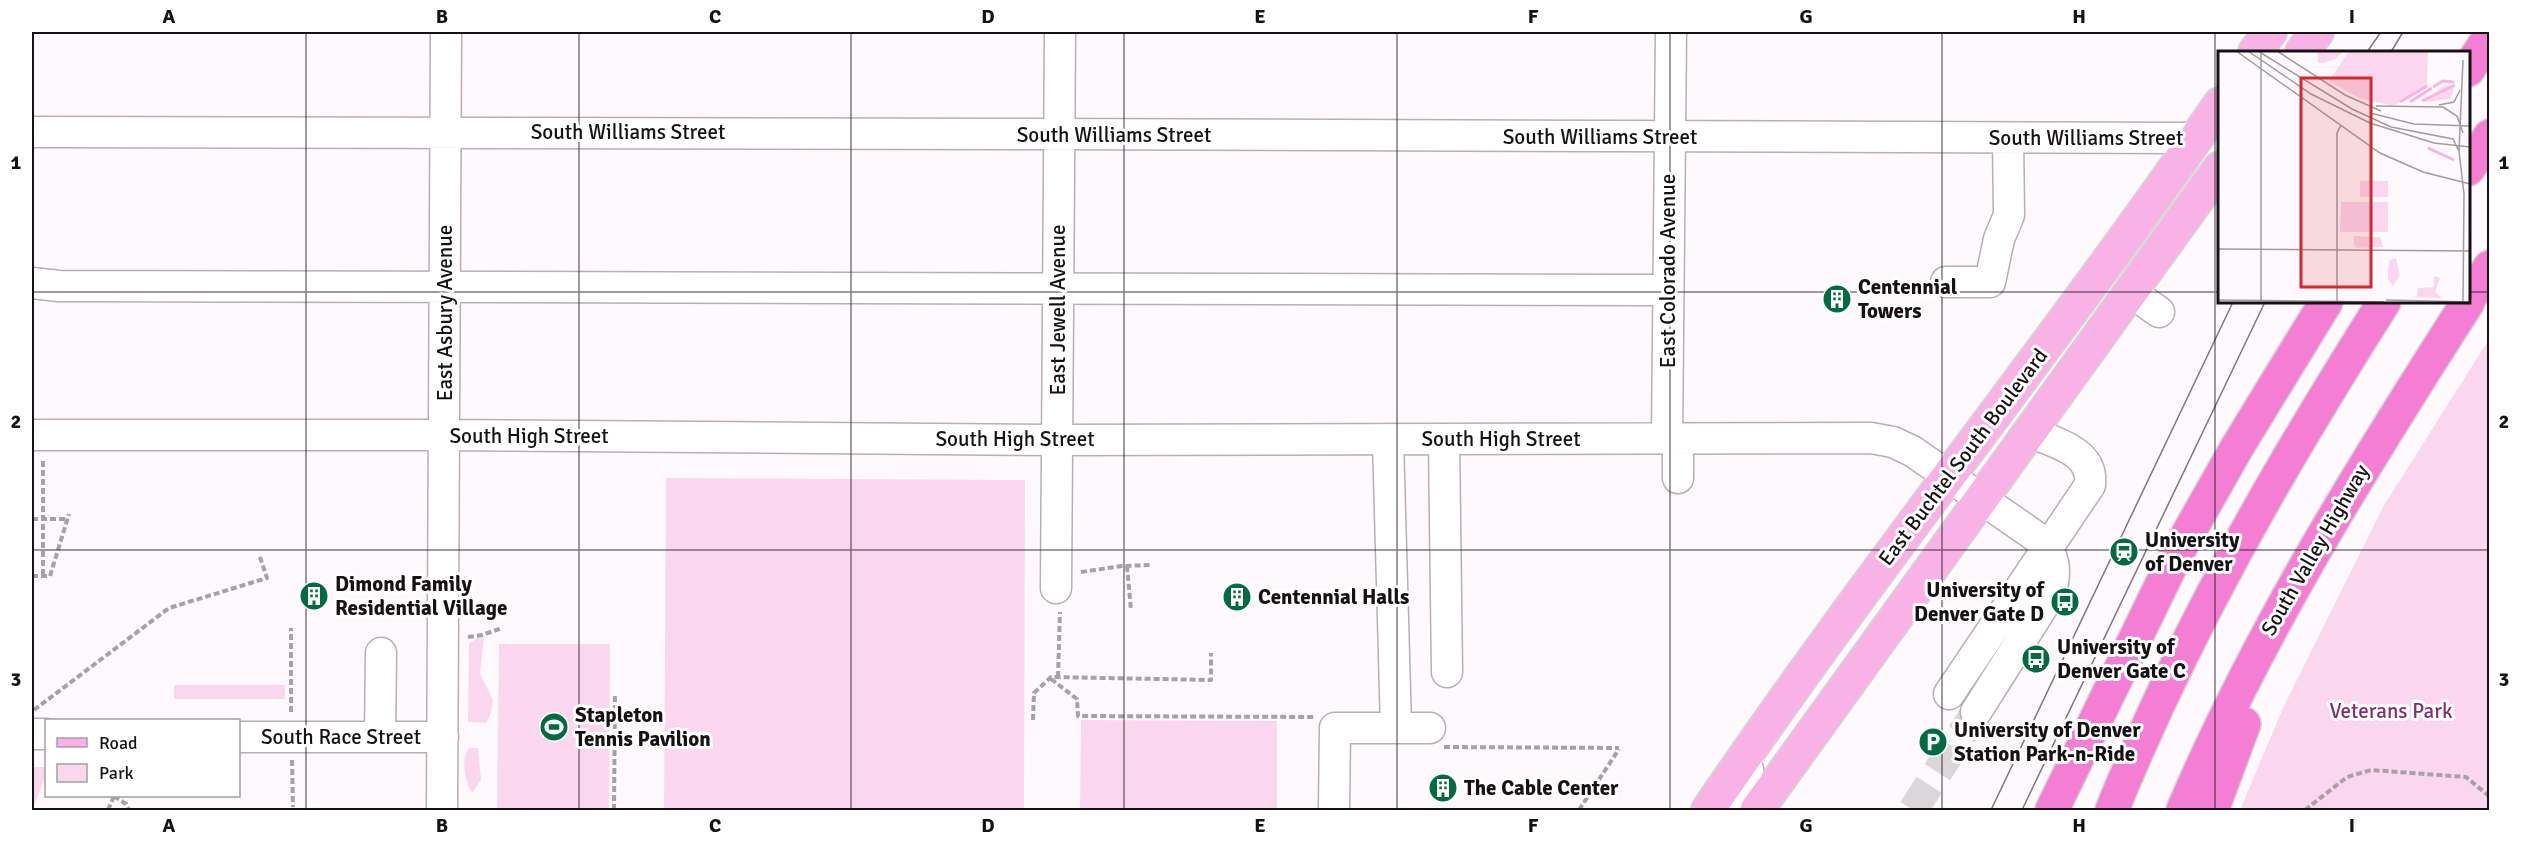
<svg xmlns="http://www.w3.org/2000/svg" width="2521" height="842" viewBox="0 0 2521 842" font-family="Signika,sans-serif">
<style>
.green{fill:#fbd7ef}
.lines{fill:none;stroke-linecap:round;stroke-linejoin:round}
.minor-tunnel{stroke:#dbd6d9;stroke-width:30;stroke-dasharray:30 15;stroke-linecap:butt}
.minor-casing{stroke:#baadb6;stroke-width:33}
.major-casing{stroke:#d5d4d5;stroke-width:36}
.highway-casing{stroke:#d5d4d5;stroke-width:36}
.path{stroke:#a6a1a4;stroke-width:4;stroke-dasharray:6 3;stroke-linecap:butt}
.minor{stroke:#fff;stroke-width:30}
.major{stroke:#f8b2e5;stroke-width:33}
.highway{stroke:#f37ed4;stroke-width:33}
.tram{stroke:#7d787b;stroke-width:1.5}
.grid{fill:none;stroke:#161114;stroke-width:1.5;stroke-opacity:0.55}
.labels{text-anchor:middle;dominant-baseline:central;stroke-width:6;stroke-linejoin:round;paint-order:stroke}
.street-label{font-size:21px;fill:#161114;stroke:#fff}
.poi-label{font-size:21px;font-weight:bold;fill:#161114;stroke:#fff;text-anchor:start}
.park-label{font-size:21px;fill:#7f2f6c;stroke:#fff}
.inset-river{fill:none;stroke:#fab3e5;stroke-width:3}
.inset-road{fill:none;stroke:#a19c9f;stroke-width:1.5}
.view{fill:#d62828;fill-opacity:0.15;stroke:#d62828;stroke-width:3}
.inset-edge{fill:none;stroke:#161114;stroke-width:3}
.neatline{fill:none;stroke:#161114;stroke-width:2}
.grid-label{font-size:20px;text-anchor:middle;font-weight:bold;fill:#161114}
</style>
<rect width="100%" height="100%" fill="#fef9fc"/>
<!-- green -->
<path class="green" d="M2486 344 2490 346 2489 810H2240L2283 708 2383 507Z
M666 478 1025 480 1024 810H664Z
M484 637 480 674 493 700 491 713 486 723 468 722 469 644 477 638Z
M499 644H610L609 810H497Z
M174 685H285V699H174Z
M1081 720 1277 721V810H1080Z
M469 748H478L481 780 472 793C465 781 460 760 469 748Z
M32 767H46V775L32 810Z"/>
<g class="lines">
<!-- minor-tunnel -->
<path class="minor-tunnel" d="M1913 810 1976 712"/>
<!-- minor casing -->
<g class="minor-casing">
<path id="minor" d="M32 132C753 130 1475 138 2196 138
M1946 282H1990L1999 239 2009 215 2008 138
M32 283 59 286 1668 290
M2131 292 2159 312
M32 435H445L1057 440 1871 438 1893 442 1912 451 2038 538C2056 555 2057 571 2050 595L1976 712
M1667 438 1671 32
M1678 438V478
M1388 440 1396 728
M1444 440 1447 672
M1056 588 1060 32
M1949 694 2090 485C2094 451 2055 443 2030 432
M32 734H46
M238 737H443
M380 737 381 653
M442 810 446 32
M1334 810 1335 728H1430
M1728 810 1743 788 1748 769"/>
</g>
<!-- major casing -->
<g class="major-casing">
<path id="major" d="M2255 52 2270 32
M2302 52 2317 32
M1708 810C1871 570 2054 344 2220 104
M1757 810 2220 168"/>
</g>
<!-- highway casing -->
<g class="highway-casing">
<path id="highway" d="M2468 70 2490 36
M2468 169 2490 136
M2468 300 2490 267
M2052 810 2176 555 2236 449 2326 302
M2112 810C2186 628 2279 468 2384 302
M2183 810C2260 630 2363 466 2468 302
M2212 810 2244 724"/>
</g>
<!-- path -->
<path class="path" d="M43 461V576
M32 519H67
M1127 566 1131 610
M1081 572 1122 566 1152 565
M32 576H50L69 514
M468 637 482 635 502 628
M1058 677 1060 612
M1051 679 1077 699 1078 716 1314 717
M34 710 169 608 267 578 259 554
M291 712V628
M1033 720 1034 693 1051 677 1211 680V653
M1444 747 1619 748
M292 760 293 807
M114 796 126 804 129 810
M108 810 114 796
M614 810 615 694
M1579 810 1619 749
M2305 810 2347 777 2371 770 2466 777 2490 797"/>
<!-- minor -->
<use href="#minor" class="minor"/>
<!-- major -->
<use href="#major" class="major"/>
<!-- highway -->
<use href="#highway" class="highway"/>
<!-- tram -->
<path class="tram" d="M2367 52 2381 32
M2391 52 2403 32
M1991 810 2233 302
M2022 810 2265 302"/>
</g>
<!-- grid -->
<path class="grid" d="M306 32V810M579 32V810M851 32V810M1124 32V810M1397 32V810M1670 32V810M1942 32V810M2215 32V810M32 292H2220M2468 292H2490M32 550H2490"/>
<!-- icons -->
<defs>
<g id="building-disc" transform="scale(1.5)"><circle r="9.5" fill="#026b42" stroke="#fff"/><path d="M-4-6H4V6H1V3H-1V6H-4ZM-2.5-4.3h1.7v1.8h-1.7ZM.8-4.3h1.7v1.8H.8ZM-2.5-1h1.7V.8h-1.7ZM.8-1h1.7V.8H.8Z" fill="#fff"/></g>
<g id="station-disc" transform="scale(1.5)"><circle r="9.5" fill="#026b42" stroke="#fff"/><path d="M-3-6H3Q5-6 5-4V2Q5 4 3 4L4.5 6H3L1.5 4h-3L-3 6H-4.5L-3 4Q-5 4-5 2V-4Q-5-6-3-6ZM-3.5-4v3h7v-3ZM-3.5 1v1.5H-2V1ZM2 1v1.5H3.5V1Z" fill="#fff"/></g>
<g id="bus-disc" transform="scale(1.5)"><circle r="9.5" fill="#026b42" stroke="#fff"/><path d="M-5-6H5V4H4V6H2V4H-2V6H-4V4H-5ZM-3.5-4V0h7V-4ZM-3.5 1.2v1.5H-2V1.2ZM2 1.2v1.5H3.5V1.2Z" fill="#fff"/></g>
<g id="stadium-disc" transform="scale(1.5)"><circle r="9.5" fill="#026b42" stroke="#fff"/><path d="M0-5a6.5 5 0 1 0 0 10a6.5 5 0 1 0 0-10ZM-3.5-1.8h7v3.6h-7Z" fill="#fff"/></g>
<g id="parking-disc" transform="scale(1.5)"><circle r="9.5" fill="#026b42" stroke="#fff"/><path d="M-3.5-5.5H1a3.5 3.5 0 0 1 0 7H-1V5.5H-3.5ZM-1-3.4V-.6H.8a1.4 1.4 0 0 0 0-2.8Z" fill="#fff"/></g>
</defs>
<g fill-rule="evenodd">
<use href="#building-disc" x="1837" y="299"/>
<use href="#station-disc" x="2124" y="552"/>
<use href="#building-disc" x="314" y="596"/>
<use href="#building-disc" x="1237" y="597"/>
<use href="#bus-disc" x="2065" y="602"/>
<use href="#bus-disc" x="2036" y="659"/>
<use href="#stadium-disc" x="554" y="727"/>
<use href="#parking-disc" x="1933" y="742"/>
<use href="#building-disc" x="1443" y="788"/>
</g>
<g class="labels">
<!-- street labels -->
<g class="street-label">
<text x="628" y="132">South Williams Street</text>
<text x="1114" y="135">South Williams Street</text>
<text x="1600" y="137">South Williams Street</text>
<text x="2086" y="138">South Williams Street</text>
<text transform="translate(1668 271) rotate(-90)">East Colorado Avenue</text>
<text transform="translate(1058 310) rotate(-90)">East Jewell Avenue</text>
<text transform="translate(445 313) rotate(-90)">East Asbury Avenue</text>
<text x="529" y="436">South High Street</text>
<text x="1015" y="439">South High Street</text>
<text x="1501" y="439">South High Street</text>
<text transform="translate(1963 457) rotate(-53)">East Buchtel South Boulevard</text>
<text transform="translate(2315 550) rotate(-60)">South Valley Highway</text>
<text x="341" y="737">South Race Street</text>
</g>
<!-- poi labels -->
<g class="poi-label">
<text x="1858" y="287">Centennial<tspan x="1858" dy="24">Towers</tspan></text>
<text x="2145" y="540">University<tspan x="2145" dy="24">of Denver</tspan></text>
<text x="335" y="584">Dimond Family<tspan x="335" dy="24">Residential Village</tspan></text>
<text x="2044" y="590" text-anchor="end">University of<tspan x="2044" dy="24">Denver Gate D</tspan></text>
<text x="1258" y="597">Centennial Halls</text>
<text x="2057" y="647">University of<tspan x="2057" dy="24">Denver Gate C</tspan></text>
<text x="575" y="715">Stapleton<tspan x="575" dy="24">Tennis Pavilion</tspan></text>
<text x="1954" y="730">University of Denver<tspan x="1954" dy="24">Station Park-n-Ride</tspan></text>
<text x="1464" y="788">The Cable Center</text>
</g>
<!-- park labels -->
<g class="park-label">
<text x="2391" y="711">Veterans Park</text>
</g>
</g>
<!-- overview -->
<g transform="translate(2218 51)">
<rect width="252" height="252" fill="#fef9fc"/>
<path d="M99 0H125L118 8 106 12H100ZM131 0H210L209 35 176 55 141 47 111 30ZM227 34 236 36 233 48 205 51ZM142 130H170V146H142ZM123 151H170V181H122ZM136 185 162 186 165 196 136 197 140 195H136ZM178 207 182 224 175 235 170 228V216L172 209ZM216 225 222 227 217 241 224 247 194 246 199 245 200 237 216 236Z" fill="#fbd7ef"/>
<path class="inset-river" d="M215 36 225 30 236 31M204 50 237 34M182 51 209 35M192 51 214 37M210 97 236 109"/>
<path class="inset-road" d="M18 0 162 102 205 121 252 133M30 0 93 43 152 72 216 92 252 96M40 0 134 58 173 76 235 88 241 100M59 0 127 44 163 60M245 9 241 100 246 143 245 252M221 54 236 51 242 39M158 55 225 56 239 65 245 82M152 62 196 73 252 75M0 198 252 200M0 249 166 251M168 249 252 251M43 250V3M119 251V82L123 74"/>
<path class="view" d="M83 27H153V236H83Z"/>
<rect width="252" height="252" class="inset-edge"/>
</g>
<!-- border -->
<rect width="2521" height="842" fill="none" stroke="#ffffff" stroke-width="66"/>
<!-- legend -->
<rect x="45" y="719" width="195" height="78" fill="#ffffff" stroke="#a2a0a1" stroke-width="1.5"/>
<rect x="57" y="738" width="30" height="9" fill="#f8b2e5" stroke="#a2a0a1" stroke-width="1.5"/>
<text x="99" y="749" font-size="18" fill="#161114">Road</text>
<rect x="57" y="764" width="30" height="18" fill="#fbd7ef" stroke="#a2a0a1" stroke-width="1.5"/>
<text x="99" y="779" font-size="18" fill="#161114">Park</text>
<rect x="33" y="33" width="2455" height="776" class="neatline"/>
<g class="grid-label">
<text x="169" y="23">A</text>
<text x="442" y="23">B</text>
<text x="715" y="23">C</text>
<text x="988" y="23">D</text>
<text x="1260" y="23">E</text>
<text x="1533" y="23">F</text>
<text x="1806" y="23">G</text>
<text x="2079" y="23">H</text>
<text x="2352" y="23">I</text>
<text x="16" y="169">1</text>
<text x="2504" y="169">1</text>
<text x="16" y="428">2</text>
<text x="2504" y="428">2</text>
<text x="16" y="686">3</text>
<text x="2504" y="686">3</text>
<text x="169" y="832">A</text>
<text x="442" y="832">B</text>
<text x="715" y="832">C</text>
<text x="988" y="832">D</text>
<text x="1260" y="832">E</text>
<text x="1533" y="832">F</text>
<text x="1806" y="832">G</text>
<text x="2079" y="832">H</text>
<text x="2352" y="832">I</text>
</g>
</svg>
